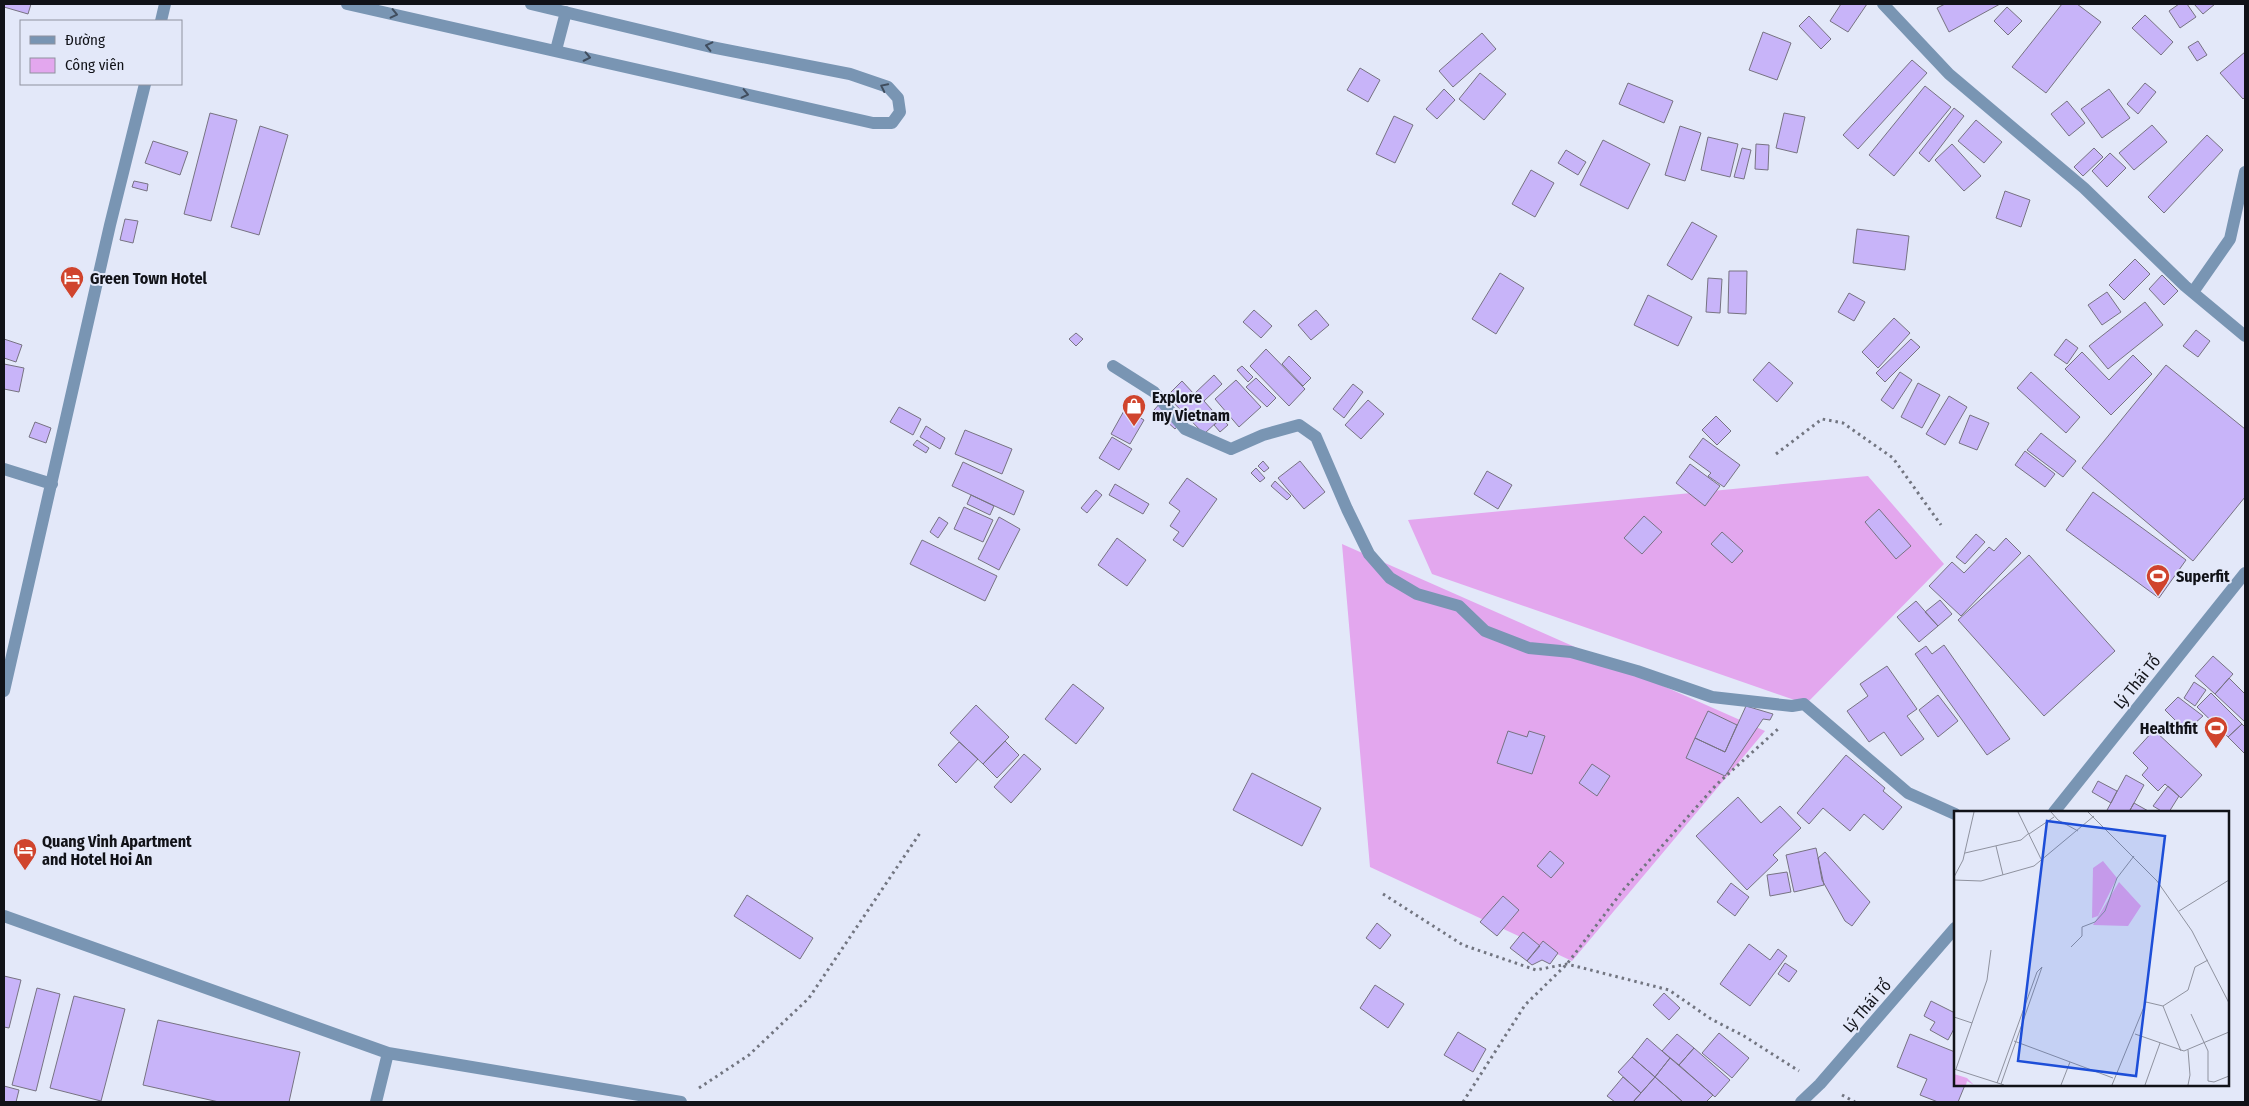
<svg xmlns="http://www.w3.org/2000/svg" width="2249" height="1106" viewBox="0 0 2249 1106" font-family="'Fira Sans Condensed',sans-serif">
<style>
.green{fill:#e3a7ee}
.building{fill:#c8b4f9;stroke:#777382}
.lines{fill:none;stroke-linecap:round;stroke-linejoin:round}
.path{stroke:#727580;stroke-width:3;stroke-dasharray:2.5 4;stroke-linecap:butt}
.service{stroke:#7995b3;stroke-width:12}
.minor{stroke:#7995b3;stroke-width:12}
.tertiary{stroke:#7995b3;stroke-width:12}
.oneway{stroke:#404d5e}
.labels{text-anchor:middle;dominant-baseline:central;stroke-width:4;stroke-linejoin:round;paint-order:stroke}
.poi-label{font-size:16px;font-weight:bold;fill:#111218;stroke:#e3e8f9;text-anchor:start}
.street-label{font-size:16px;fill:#111218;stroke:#e3e8f9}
.inset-road{fill:none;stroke:#8f929f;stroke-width:1}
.view{fill:#1d4ed8;fill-opacity:0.15;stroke:#1d4ed8;stroke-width:2.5}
.inset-edge{fill:none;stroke:#111218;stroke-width:2.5}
</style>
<rect width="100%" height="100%" fill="#e3e8f9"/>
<!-- green -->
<path class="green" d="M1868 476 1944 564 1806 704 1432 574 1408 520Z
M1342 544 1765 731 1572 961 1370 867Z"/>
<!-- building -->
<path class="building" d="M4 4H31L28 14 4 7Z
M1841 4H1867L1848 32 1830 21Z
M1945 4H2000L1949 32 1937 8Z
M2062 4H2077L2101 22 2046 93 2012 67Z
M2179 4H2187L2196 17 2180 28 2169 11Z
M2194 4H2215L2203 14Z
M2007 7 2022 21 2008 35 1994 21Z
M2145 15 2173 42 2161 55 2132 28Z
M1809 16 1831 39 1821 49 1799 26Z
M1763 32 1791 43 1777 80 1749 70Z
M1482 33 1496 49 1453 87 1439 71Z
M2198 41 2207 55 2197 61 2188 47Z
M2245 52V97L2243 99 2220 73Z
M1912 60 1927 73 1858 149 1843 135Z
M1360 68 1380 80 1368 102 1347 90Z
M1480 73 1506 94 1484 120 1459 99Z
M1628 83 1673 101 1664 123 1619 104Z
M2145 83 2156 92 2138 114 2127 104Z
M1925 86 1951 107 1894 176 1869 155Z
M1444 89 1455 100 1437 119 1426 109Z
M2109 89 2130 118 2102 138 2081 109Z
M2067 101 2085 123 2069 136 2051 114Z
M1954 108 1964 116 1929 162 1919 153Z
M210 113 237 120 211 221 184 214Z
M1784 113 1805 117 1797 153 1776 148Z
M1394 116 1413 125 1395 163 1376 154Z
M1976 120 2002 142 1984 163 1958 141Z
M2152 125 2167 142 2134 170 2119 153Z
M260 126 288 135 259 235 231 227Z
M1680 126 1701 133 1685 181 1665 175Z
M2207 135 2223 150 2164 213 2148 197Z
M1708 137 1738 144 1730 177 1701 170Z
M1603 140 1650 164 1628 209 1580 185Z
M153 141 188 152 180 175 145 163Z
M1756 144 1769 145 1768 170 1755 169Z
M1952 144 1981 176 1964 191 1935 160Z
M1742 148 1751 150 1744 179 1734 177Z
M2094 148 2103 157 2083 176 2074 167Z
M1566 150 1586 162 1578 175 1558 163Z
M2110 153 2126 168 2107 187 2092 171Z
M1531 170 1554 183 1535 217 1512 204Z
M134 181 148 184 147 191 132 187Z
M2005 191 2030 200 2021 227 1996 218Z
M125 219 138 221 133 243 120 240Z
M1692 222 1717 236 1692 280 1667 265Z
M1857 229 1909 236 1905 270 1853 263Z
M2135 259 2150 274 2124 300 2109 285Z
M1729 271H1747L1746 314 1728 313Z
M1500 273 1524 288 1496 334 1472 319Z
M2162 275 2178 291 2164 305 2149 289Z
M1708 278 1722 279 1720 313 1706 312Z
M2107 292 2121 312 2102 325 2088 305Z
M1849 293 1865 302 1854 321 1838 312Z
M1648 295 1692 317 1678 346 1634 325Z
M2145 302 2163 325 2108 369 2089 346Z
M1254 310 1272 326 1261 338 1243 322Z
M1316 310 1329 325 1311 340 1298 325Z
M1894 318 1910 333 1878 368 1862 352Z
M2196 330 2210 341 2198 357 2183 346Z
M1076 333 1083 339 1076 346 1069 339Z
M4 339 22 345 16 362 4 358Z
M1911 339 1920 347 1885 382 1876 373Z
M2066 339 2078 348 2067 364 2054 355Z
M1266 349 1305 389 1289 406 1250 366Z
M2082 352 2109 380 2133 355 2152 374 2111 415 2065 369Z
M1289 356 1311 378 1303 386 1282 364Z
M1769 362 1793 383 1777 402 1753 380Z
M4 364 24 368 19 392 4 389Z
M2166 365 2245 429V497L2193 561 2082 468Z
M1242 366 1253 377 1248 382 1237 370Z
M1900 372 1912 380 1893 409 1881 400Z
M2031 372 2080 417 2066 433 2017 388Z
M1214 375 1222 384 1204 401 1220 419 1204 434 1167 396 1182 381 1194 394Z
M1256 378 1276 398 1267 407 1246 387Z
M1236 380 1261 407 1239 427 1215 399Z
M1918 383 1940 395 1922 428 1901 417Z
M1353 384 1363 392 1344 418 1333 409Z
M1949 396 1967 407 1945 445 1926 434Z
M1368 400 1384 414 1361 439 1345 425Z
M1162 401 1183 420 1175 429 1154 410Z
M899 407 921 419 913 435 890 422Z
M1125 409 1144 420 1130 444 1111 434Z
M1970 415 1989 423 1977 450 1959 443Z
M1716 416 1731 431 1717 445 1702 430Z
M1222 418 1228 425 1220 432 1214 425Z
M35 422 51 428 46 443 29 437Z
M926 426 945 438 940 449 920 437Z
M965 430 1012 449 1002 474 955 454Z
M2041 433 2076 461 2063 477 2027 450Z
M1112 437 1132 449 1119 470 1099 458Z
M1703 438 1740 465 1724 487 1708 476 1711 473 1689 457Z
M917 440 929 448 926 453 913 445Z
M2025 451 2055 474 2045 487 2015 465Z
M1263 461 1269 468 1264 472 1258 466Z
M1300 461 1325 492 1304 509 1278 478Z
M963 462 1024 491 1014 515 952 486Z
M1690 464 1720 486 1705 506 1676 483Z
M1256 468 1265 478 1260 482 1251 473Z
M1487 471 1512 485 1498 509 1474 494Z
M1187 478 1217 499 1183 547 1173 540 1179 532 1170 526 1180 511 1169 503Z
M1275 481 1291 496 1287 500 1271 486Z
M1115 484 1149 504 1143 514 1109 495Z
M1096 490 1102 495 1087 513 1081 508Z
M2093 492 2186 560 2159 598 2066 530Z
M971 495 994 506 990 515 967 504Z
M964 507 993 520 983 542 954 529Z
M1879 509 1911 546 1896 559 1865 522Z
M1644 516 1662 532 1642 554 1624 538Z
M939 517 948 523 938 538 930 532Z
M999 517 1020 529 999 570 978 559Z
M1722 532 1743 551 1732 563 1711 544Z
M1976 534 1985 542 1965 564 1956 557Z
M1117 538 1146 560 1127 586 1098 565Z
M2006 538 2021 553 1961 616 1929 586 1952 562 1964 573 1989 547 1994 551Z
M922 540 997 576 985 601 910 564Z
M2029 555 2115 651 2044 716 1958 620Z
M1940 600 1952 614 1938 626 1925 612Z
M1916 601 1938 626 1919 642 1897 617Z
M1944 645 2010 739 1987 755 1915 654 1926 646 1932 654Z
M2213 656 2233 674 2215 694 2195 676Z
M1887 666 1917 709 1907 716 1924 739 1901 756 1884 732 1869 742 1847 711 1868 696 1860 684Z
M2229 678 2245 694V722L2215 694Z
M2194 682 2206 690 2195 706 2184 698Z
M1073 684 1104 708 1076 744 1045 719Z
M2211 693 2242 724 2228 737 2197 707Z
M1938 695 1958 721 1938 737 1919 710Z
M2178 697 2203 716 2186 731 2165 710Z
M976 705 1009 737 983 764 950 733Z
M1746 706 1773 714 1770 720 1763 719 1725 776 1686 758 1695 738 1725 752Z
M1708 711 1737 725 1725 752 1695 738Z
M2242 724 2245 727V754L2228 737Z
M2154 730 2202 775 2181 798 2165 784 2158 791 2142 775 2148 768 2133 753Z
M1508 731 1527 737 1529 731 1545 736 1532 774 1497 763Z
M1005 741 1019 755 997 778 983 764Z
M959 742 978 759 956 783 938 765Z
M1024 754 1041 769 1011 803 994 787Z
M1846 755 1885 788 1883 791 1902 807 1883 830 1864 814 1850 831 1823 808 1809 824 1797 813Z
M1592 764 1610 776 1597 796 1579 783Z
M1252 773 1321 808 1302 846 1233 810Z
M2126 775 2144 785 2129 812H2106Z
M2098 781 2117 791 2111 803 2092 792Z
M2168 786 2179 796 2169 812H2163L2153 806Z
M1738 797 1761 823 1780 806 1801 828 1773 855 1778 860 1747 890 1696 836Z
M2134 803 2150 812H2129Z
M1816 848 1824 885 1794 892 1786 855Z
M1550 851 1564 863 1551 878 1537 866Z
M1825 852 1870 902 1852 926 1845 921 1822 880 1818 858Z
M1787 872 1791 892 1770 896 1767 875Z
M1731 883 1749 897 1735 916 1717 902Z
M747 895 813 938 800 959 734 916Z
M1503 896 1519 910 1497 936 1480 922Z
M1377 923 1391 935 1380 949 1366 938Z
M1523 932 1540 946 1527 961 1510 948Z
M1543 941 1558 953 1550 964 1542 960 1532 965 1527 961Z
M1749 944 1770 960 1778 949 1787 956 1750 1006 1720 984Z
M1785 963 1797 971 1789 982 1778 974Z
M4 976 21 980 9 1028 4 1027Z
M1375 985 1404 1004 1388 1028 1360 1008Z
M37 988 60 994 36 1091 12 1085Z
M1664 993 1680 1008 1669 1020 1653 1005Z
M74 996 125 1009 101 1101 50 1088Z
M1931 1001 1955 1013V1027L1948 1040 1930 1030 1935 1022 1924 1016Z
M158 1020 300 1052 289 1102H219L143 1085Z
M1458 1032 1486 1049 1473 1072 1444 1055Z
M1719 1033 1749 1058 1732 1078 1702 1053Z
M1677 1034 1694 1048 1679 1065 1662 1051Z
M1910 1034 1955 1052V1085H1965L1958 1102H1938L1920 1095 1927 1079 1897 1067Z
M1647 1038 1670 1058 1655 1077 1632 1057Z
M1694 1048 1730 1080 1715 1097 1679 1065Z
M1632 1057 1655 1077 1641 1093 1618 1072Z
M1670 1058 1713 1095 1706 1102H1683L1655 1077Z
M1623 1077 1641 1093 1633 1102H1615L1607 1096Z
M1655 1077 1683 1102H1633Z
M4 1086 19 1090 16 1102H4Z"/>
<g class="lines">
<!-- path -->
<path class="path" d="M1776 454 1822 419 1843 423 1893 458 1941 525
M1383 894 1463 945 1536 970 1567 964 1669 990 1711 1019 1744 1036 1799 1071
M699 1088 749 1055 809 998 920 833
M1842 1095 1855 1102
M1463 1102 1525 1005 1567 964 1624 889 1716 785 1778 729"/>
<!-- service -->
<path class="service" d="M1883 4 1949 74 2084 188 2185 286 2245 336
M2193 292 2230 239 2245 172
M1113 366 1154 392 1185 429 1231 449 1263 435 1299 425 1316 437 1347 509 1369 554 1390 578 1417 594 1459 606 1485 631 1529 648 1571 652 1637 671 1712 697 1792 706 1804 704 1908 793 1955 814"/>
<!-- minor -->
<path class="minor" d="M347 4 873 123H892L900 112 898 98 888 87 850 74 711 47 531 4
M161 21 165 4
M556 50 566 12
M4 469 52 484
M4 691 110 225 145 84
M4 916 388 1053 681 1102
M376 1102 388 1053"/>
<!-- tertiary -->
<path class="tertiary" d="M2054 812 2245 573
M1801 1102 1820 1084 1955 928"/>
</g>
<!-- one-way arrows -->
<defs><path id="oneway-chevron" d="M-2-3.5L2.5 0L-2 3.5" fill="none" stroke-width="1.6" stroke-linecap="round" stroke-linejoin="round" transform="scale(1.25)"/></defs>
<g class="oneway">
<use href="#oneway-chevron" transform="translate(394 14) rotate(13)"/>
<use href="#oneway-chevron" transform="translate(709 46) rotate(-167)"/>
<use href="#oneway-chevron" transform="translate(587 57) rotate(12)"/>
<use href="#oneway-chevron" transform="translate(884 87) rotate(-154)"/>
<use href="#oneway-chevron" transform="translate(745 94) rotate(13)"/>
</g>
<!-- icons -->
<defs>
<g id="hotel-pin" transform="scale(1.25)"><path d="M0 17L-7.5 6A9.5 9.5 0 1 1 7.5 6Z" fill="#d0442d" stroke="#e3e8f9"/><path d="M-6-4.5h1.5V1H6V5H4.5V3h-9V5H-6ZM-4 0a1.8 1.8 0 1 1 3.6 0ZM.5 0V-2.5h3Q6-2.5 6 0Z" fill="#fff"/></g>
<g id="shop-pin" transform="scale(1.25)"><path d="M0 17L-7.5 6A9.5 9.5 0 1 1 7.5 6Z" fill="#d0442d" stroke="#e3e8f9"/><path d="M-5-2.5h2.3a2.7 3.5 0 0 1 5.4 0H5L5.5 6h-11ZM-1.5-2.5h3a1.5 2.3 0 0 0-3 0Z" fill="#fff"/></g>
<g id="stadium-pin" transform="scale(1.25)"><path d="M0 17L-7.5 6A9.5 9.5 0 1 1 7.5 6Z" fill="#d0442d" stroke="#e3e8f9"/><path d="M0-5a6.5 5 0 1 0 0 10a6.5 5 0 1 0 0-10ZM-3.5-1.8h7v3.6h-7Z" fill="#fff"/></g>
</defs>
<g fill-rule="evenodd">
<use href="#hotel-pin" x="72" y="278"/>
<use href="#shop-pin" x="1134" y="406"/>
<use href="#stadium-pin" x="2158" y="576"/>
<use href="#stadium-pin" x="2216" y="728"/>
<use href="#hotel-pin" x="25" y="850"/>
</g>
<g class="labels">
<!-- poi labels -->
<g class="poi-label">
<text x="90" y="278">Green Town Hotel</text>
<text x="1152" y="397">Explore<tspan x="1152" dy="18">my Vietnam</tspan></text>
<text x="2176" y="576">Superfit</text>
<text x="2198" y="728" text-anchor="end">Healthfit</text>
<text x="42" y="841">Quang Vinh Apartment<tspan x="42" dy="18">and Hotel Hoi An</tspan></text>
</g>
<!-- street labels -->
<g class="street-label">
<text transform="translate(2137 682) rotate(-51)">Lý Thái Tổ</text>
<text transform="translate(1867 1006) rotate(-49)">Lý Thái Tổ</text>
</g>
</g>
<!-- overview -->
<g transform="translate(1954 811)">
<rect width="275" height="275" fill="#e3e8f9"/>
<path d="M149 50 163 67 144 105 138 107 139 57ZM165 71 187 95 174 115 139 114ZM0 263 13 267 20 274 13 270 12 274H0Z" fill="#e3a7ee"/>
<path class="inset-road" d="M64 1 88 50M97 1 104 9 124 20M134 1 203 70 238 120 275 192M75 23 100 6M42 35 49 64M11 42 67 29 75 22M0 66 9 49 20 1M0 69 27 70 80 55 140 5M225 100 275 69M117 136 128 125V116L141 111 151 100 163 67 180 45M209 195 234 179 241 156 254 149M237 203 254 240V270L260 271 275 265M0 206 18 212M181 223 230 240 275 221M60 230 159 267M234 239 236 264 234 274M0 258 50 274M2 258 33 169 37 139M43 272 83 161 88 156 47 273M107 274 116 251M158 274 192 191 209 195 227 240M191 274 206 232"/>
<path class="view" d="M93 10 211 25 182 265 64 250Z"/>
<rect width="275" height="275" class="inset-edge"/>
</g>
<!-- border -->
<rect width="2249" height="1106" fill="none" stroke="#111218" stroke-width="10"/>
<!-- legend -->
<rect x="20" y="20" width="162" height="65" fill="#e3e8f9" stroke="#8f929f"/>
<rect x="30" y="36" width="25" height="8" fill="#7995b3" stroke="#8f929f"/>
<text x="65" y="45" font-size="15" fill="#111218">Đường</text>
<rect x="30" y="58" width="25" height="15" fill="#e3a7ee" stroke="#8f929f"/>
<text x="65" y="70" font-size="15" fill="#111218">Công viên</text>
</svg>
